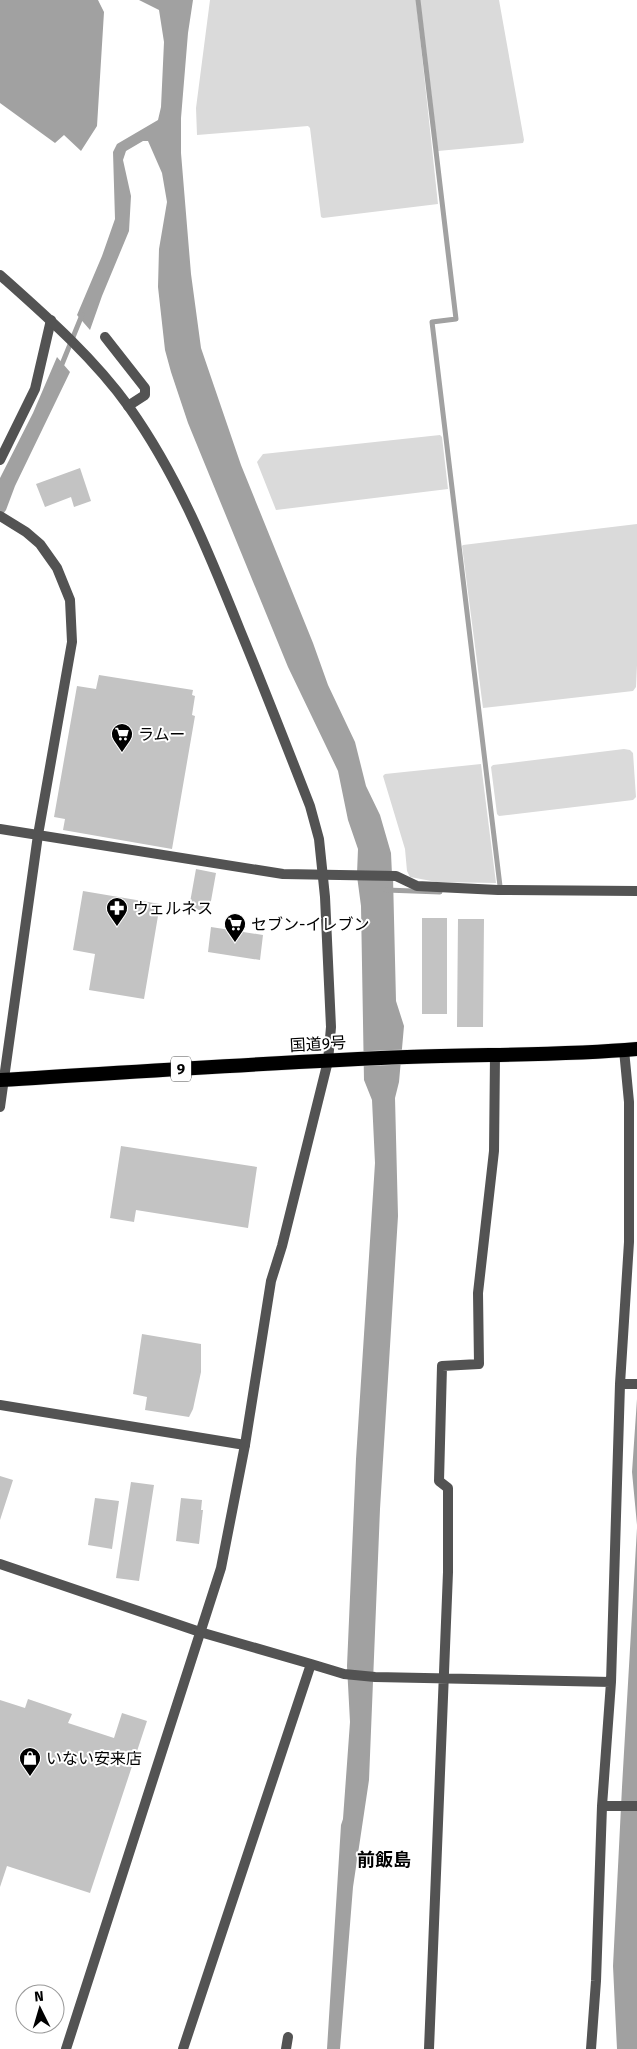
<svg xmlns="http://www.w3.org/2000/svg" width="637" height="2049" viewBox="0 0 637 2049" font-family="'Fira Sans','Noto Sans JP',sans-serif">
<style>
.green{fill:#dadada}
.water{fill:#a1a1a1}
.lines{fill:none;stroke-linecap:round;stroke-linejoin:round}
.stream{stroke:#a1a1a1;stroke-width:5}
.building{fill:#c3c3c3}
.trunk-casing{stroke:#dbdbdb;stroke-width:15}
.minor{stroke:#535353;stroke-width:10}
.tertiary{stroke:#535353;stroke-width:10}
.trunk{stroke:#000;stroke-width:14}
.labels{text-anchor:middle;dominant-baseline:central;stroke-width:4;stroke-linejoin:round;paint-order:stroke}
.shield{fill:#fff;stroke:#4c4c4c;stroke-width:1}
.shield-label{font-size:15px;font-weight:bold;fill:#000}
.poi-label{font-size:16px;fill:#000;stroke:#fff;text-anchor:start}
.street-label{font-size:16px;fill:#000;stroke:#fff}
.neighbourhood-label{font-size:18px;font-weight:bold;fill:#000;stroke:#fff}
</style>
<rect width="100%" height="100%" fill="#fff"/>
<!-- green -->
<path class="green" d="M210 0H416L438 204 323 218 321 217 310 128 308 126 197 135 196 108Z
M420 0H499L524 140 523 143 438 151Z
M440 435 442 437 448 489 276 510 257 462 263 454Z
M637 524V665L636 687 633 691 483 708 462 546 463 545Z
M624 749 630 750 633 753 636 797 633 800 499 816 497 814 491 767 493 765Z
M481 764 496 883 437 882 410 877 407 871 405 849 383 776 385 774Z"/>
<!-- water -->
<path class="water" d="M0 0H98L104 12 97 126 81 151 64 135 55 143 0 103Z
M139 0H193L188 33 181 118V153L191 274 201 348 241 465 313 643 328 685 355 742 366 786 380 815 391 853 392 875 357 874 358 849 348 820 338 771 288 667 188 423 171 372 165 350 158 287 159 249 167 202 162 173 148 141H143L126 151 123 160 131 196 129 231 102 296 90 330 77 315 102 256 115 219 113 152 117 144 158 120 161 107 164 42 159 10Z
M57 357 70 372 15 486 6 510 0 518V478L33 413Z
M357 876 393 877 396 1001 404 1026 399 1082 395 1098 398 1216 380 1509 369 1780 353 1887 340 2049H327L341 1825 343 1819 350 1722 347 1666 356 1459 375 1163 372 1100 364 1080 361 906Z
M637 1399V1525L632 1472Z
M637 1528V2049H617L613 1966 622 1787Z"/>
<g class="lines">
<!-- stream -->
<path class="stream" d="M418 0 456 319 432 322 500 886
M60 369 82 315
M386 890 440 892"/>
</g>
<!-- building -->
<path class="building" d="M80 468 91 501 74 507 71 497 45 507 36 484Z
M99 675 193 690 192 695 195 696 192 715 195 716 172 849 63 830 65 819 54 817 77 686 96 689Z
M196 869 216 873 209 912 189 908Z
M83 891 160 904 144 999 89 990 95 954 73 950Z
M422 918H447V1014H422Z
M458 919H484L483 1027H457Z
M211 927 263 935 260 960 208 952Z
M121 1146 257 1167 248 1228 136 1210 134 1222 110 1218Z
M142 1334 201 1344V1372L193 1409 189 1417 145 1410 147 1397 133 1394Z
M0 1476 13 1480 0 1520Z
M131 1482 154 1485 139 1581 116 1578Z
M95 1498 119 1501 112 1549 88 1545Z
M181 1498 202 1500 201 1510H203L199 1544 176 1541Z
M28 1699 72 1714 68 1723 114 1738 122 1713 147 1721 90 1893 7 1866 0 1887V1700L25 1708Z"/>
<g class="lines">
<!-- trunk casing -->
<g class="trunk-casing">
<path id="trunk" d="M0 1080C136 1072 271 1062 407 1057 484 1054 560 1056 637 1049"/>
</g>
<!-- minor -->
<path class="minor" d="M105 337 145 388V395L128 406
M0 460 35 389 51 320
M0 516 26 532 40 544 57 568 70 600 72 642 38 835 0 1107
M0 829 283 874 396 876 417 886 498 890 637 891
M620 1384H637
M0 1405 245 1445
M0 1564 200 1632 311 1664 183 2049
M311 1664 344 1674 375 1677 611 1682
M602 1806H637
M286 2049 288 2037
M429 2049 448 1572V1488L439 1481 442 1366 479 1364 478 1293 494 1151 495 1056
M591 2049 596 1981 602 1806 611 1682 620 1384 629 1242V1102L624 1050"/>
<!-- tertiary -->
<path class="tertiary" d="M0 275C46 316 93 357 129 407 178 476 209 553 240 630 264 688 287 747 310 806L319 839 325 897 331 1027 328 1061 282 1246 271 1281 245 1445 221 1568 66 2049"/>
<!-- trunk -->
<use href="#trunk" class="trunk"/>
</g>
<!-- icons -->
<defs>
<g id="supermarket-pin" transform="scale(1.125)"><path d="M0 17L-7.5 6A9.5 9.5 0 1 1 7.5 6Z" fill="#000" stroke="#fff"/><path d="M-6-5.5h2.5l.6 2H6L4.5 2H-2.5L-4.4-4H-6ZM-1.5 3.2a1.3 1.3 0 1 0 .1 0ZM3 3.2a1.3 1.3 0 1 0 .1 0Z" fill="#fff"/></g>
<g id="pharmacy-pin" transform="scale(1.125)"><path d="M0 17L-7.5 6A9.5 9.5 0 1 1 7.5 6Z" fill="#000" stroke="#fff"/><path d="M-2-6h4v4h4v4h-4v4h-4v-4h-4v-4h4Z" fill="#fff"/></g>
<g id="shop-pin" transform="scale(1.125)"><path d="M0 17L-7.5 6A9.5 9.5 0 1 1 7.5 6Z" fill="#000" stroke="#fff"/><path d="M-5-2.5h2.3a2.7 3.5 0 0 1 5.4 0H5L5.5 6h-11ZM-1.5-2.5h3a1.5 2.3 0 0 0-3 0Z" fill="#fff"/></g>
</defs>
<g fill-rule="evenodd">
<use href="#supermarket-pin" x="122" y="734"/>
<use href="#pharmacy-pin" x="117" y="908"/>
<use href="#supermarket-pin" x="235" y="924"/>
<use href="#shop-pin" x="30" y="1758"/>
</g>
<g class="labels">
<!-- shield labels -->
<rect class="shield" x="171" y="1056.5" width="20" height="25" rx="4"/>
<g class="shield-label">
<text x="181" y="1069">9</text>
</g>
<!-- poi labels -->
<g class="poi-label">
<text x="138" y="734">ラムー</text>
<text x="133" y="908">ウェルネス</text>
<text x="251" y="924">セブン-イレブン</text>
<text x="46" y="1758">いない安来店</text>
</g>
<!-- street labels -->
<g class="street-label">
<text transform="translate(318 1044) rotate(-3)">国道9号</text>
</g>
<!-- neighbourhood labels -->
<g class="neighbourhood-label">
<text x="384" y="1860">前飯島</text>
</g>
</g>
<!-- north arrow -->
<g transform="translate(40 2009) rotate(355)"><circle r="24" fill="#ffffff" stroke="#999999"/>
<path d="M0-4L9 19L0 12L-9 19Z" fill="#000000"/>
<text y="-8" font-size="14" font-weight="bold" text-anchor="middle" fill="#000000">N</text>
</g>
</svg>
